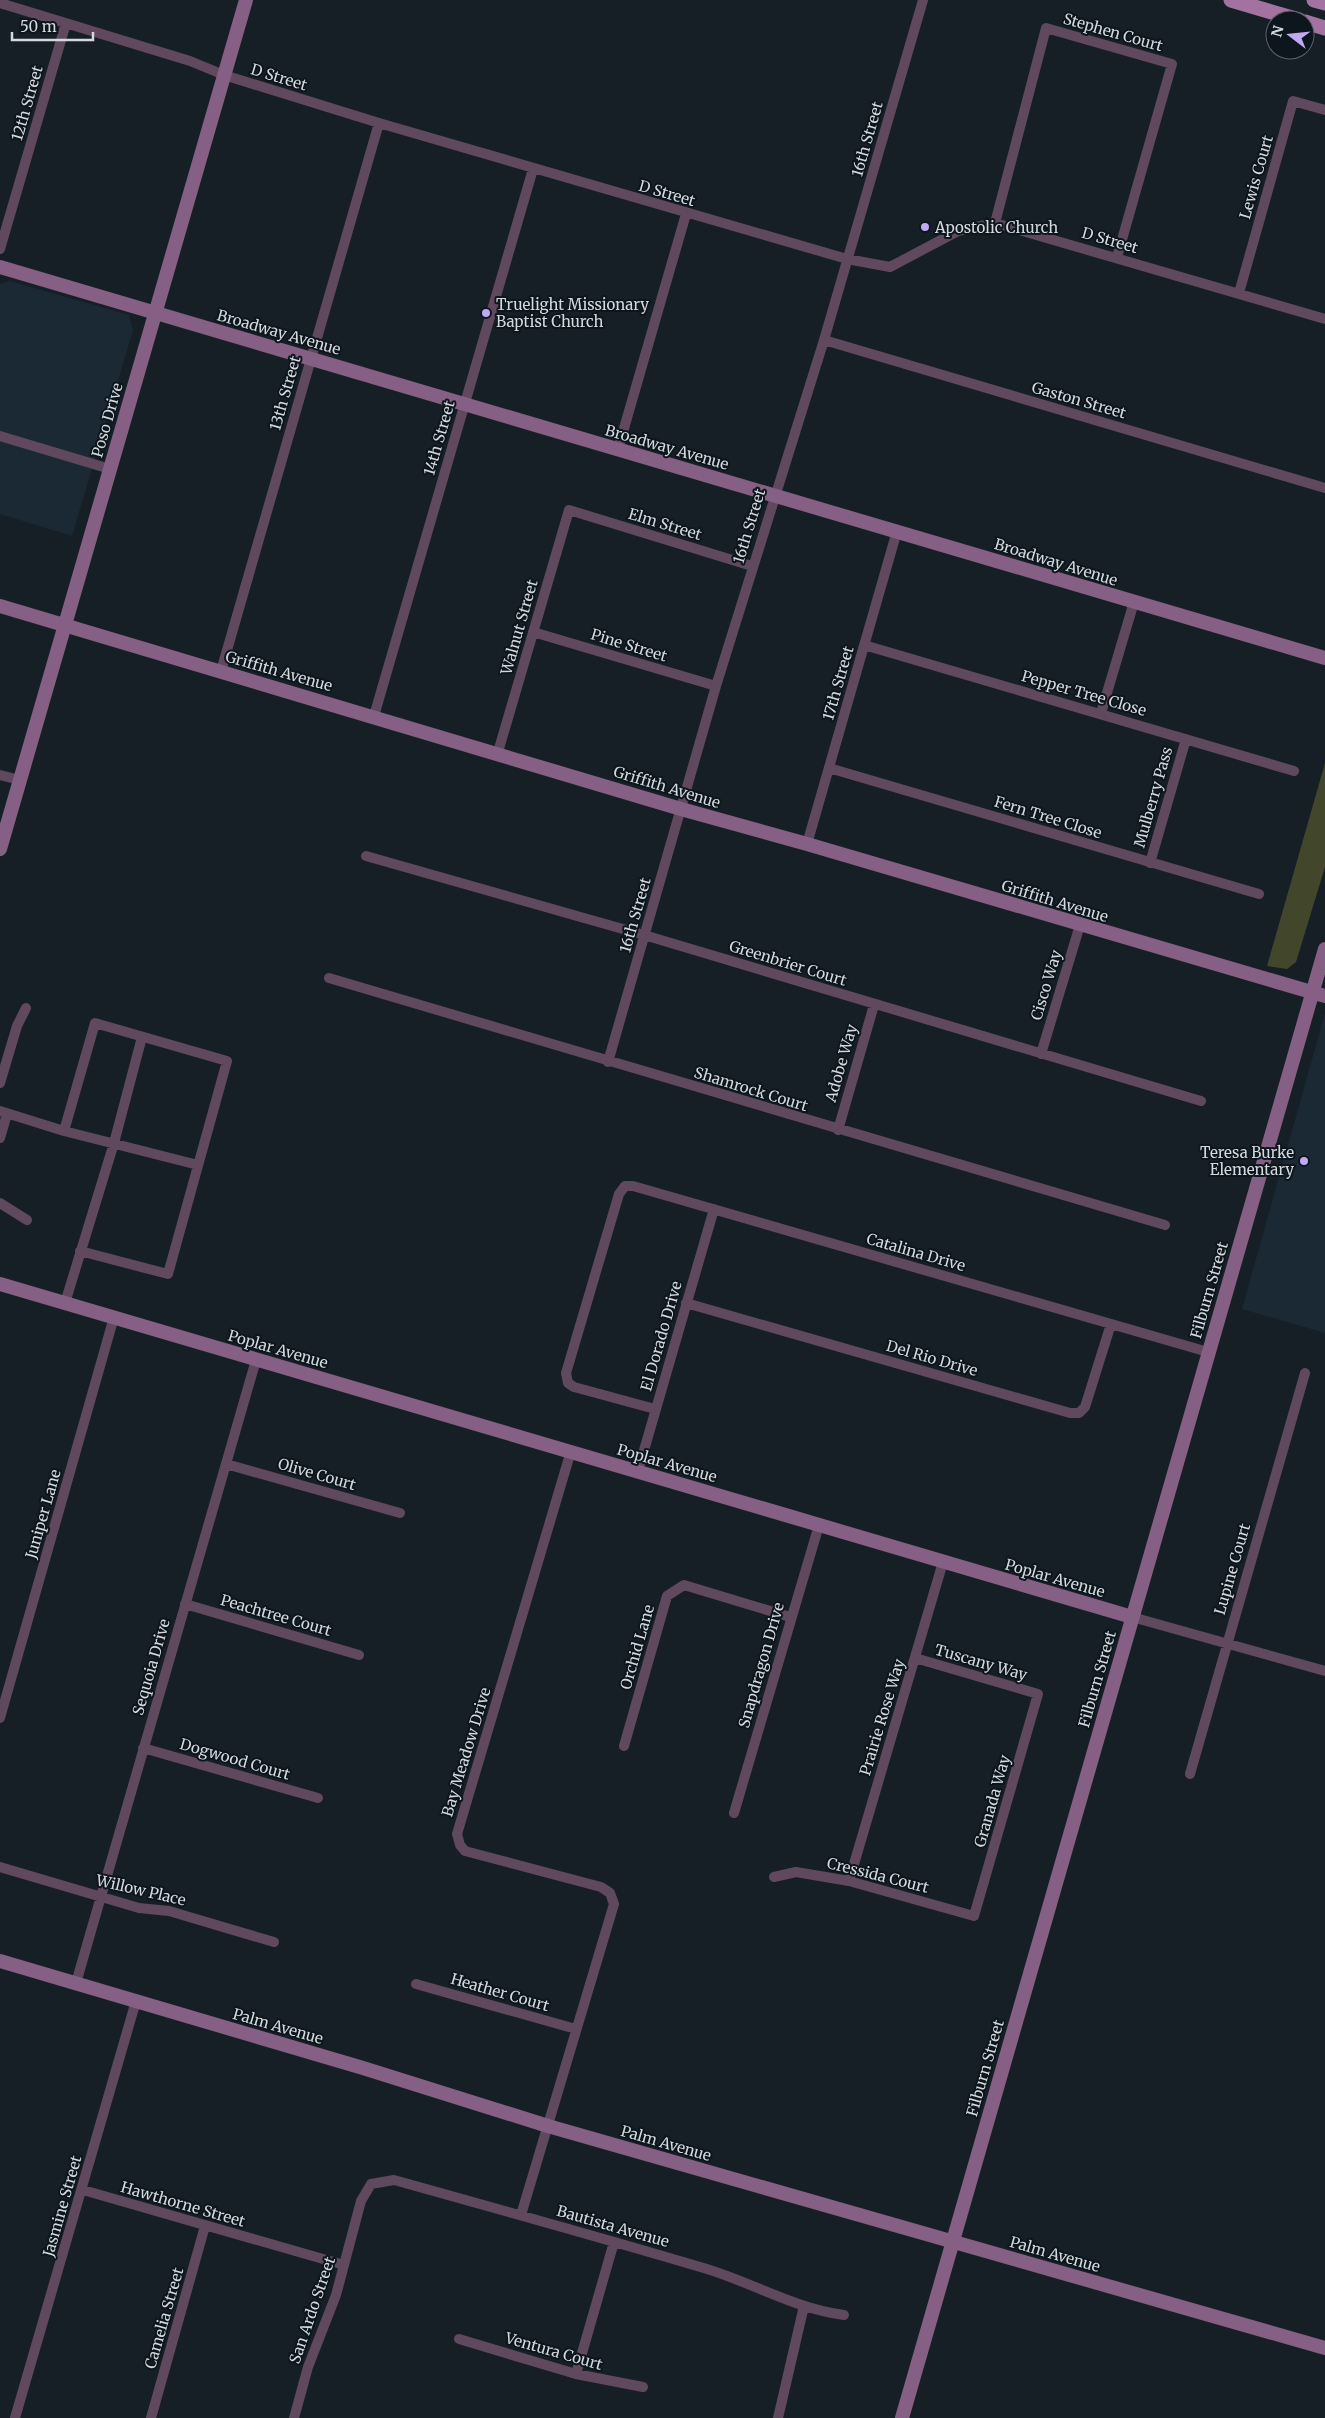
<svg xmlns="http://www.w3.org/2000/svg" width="1325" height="2418" viewBox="0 0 1325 2418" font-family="Merriweather,serif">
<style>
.built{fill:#1b2934}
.green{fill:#42472c}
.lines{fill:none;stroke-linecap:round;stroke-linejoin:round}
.street{stroke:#60485f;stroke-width:10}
.secondary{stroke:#866084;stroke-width:14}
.primary{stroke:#a372a0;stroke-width:15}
.poi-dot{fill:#c1a8f3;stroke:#0d151d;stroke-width:2}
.labels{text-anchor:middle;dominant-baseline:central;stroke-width:4;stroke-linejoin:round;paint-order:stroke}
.street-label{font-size:15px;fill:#d3d9de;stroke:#0d151d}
.poi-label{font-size:15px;fill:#d3d9de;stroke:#0d151d;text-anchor:start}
</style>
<rect width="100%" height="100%" fill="#161f26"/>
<!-- built -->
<path class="built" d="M10 281 129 315 133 330 72 536 0 514V284Z
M1325 1013V1333L1242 1309Z"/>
<!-- green -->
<path class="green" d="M1325 763V867L1296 962 1287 969 1267 966Z"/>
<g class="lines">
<!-- street -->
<path class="street" d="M0 3 190 61 224 75 379 123 847 259 890 267 958 231 995 223 1325 319
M995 223 1046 28 1172 64 1117 257
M0 249 66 23
M1239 293 1293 101 1325 110
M824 340 1325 488
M0 436 110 469
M618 449 686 214
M533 632 716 686
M864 645 1294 771
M221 671 379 123
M1101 713 1134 602
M374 716 533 169
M498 752 569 510 752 566
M829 768 1259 894
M0 775 20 780
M807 844 897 531
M366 856 644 935 1201 1101
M1150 863 1186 739
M329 978 1165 1225
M1041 1054 1080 925
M608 1062 716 686 824 340 923 0
M0 1083 17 1026 26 1008
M0 1111 64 1131 198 1165
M838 1130 874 1005
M64 1131 95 1023 227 1061 168 1274 80 1251
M0 1138 7 1114
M0 1203 27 1220
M65 1303 114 1143 142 1037
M686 1303 1070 1413H1079L1085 1407 1111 1324
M655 1409 574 1387 568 1383 566 1373 619 1194 625 1186H633L1208 1352
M226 1464 400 1513
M638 1471 714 1209
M185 1604 359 1655
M1132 1617 1325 1671
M0 1718 114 1317
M624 1746 667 1596 684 1585 790 1617
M143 1748 318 1798
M1190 1774 1305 1373
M734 1813 819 1525
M0 1867 139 1908 169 1911 274 1942
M774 1877 796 1872 849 1881 974 1916 1038 1694 915 1658
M849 1881 943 1562
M76 1983 256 1360
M416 1984 576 2029
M83 2190 344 2265
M521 2215 614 1904 610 1893 601 1887 465 1851 460 1845 457 1834 571 1451
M459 2339 576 2374 643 2387
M576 2374 614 2242
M15 2418 136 2001
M151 2418 205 2226
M294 2418 308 2367 336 2295 361 2201 371 2184 394 2180C498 2209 603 2238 707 2269 753 2283 796 2309 844 2315
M778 2418 804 2306"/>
<!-- secondary -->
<path class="secondary" d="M0 267 1325 658
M0 606 681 809 807 844 1325 996
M0 849 246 0
M0 1284 1132 1617
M0 1961 363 2068 548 2126 1325 2348
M902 2418 1325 949"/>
<!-- primary -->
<path class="primary" d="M1231 0 1299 20
M1314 0 1325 3
M1305 22 1325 28"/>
</g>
<!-- markers -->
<g class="poi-dot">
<circle cx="925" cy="227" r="5"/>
<circle cx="486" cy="313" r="5"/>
<circle cx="1304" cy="1161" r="5"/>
</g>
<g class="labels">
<!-- street labels -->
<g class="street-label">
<text transform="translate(1113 32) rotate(16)">Stephen Court</text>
<text transform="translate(279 77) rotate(17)">D Street</text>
<text transform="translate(27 103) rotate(-74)">12th Street</text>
<text transform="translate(867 139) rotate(-74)">16th Street</text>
<text transform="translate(1256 177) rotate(-74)">Lewis Court</text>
<text transform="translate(667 193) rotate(16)">D Street</text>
<text transform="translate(1110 240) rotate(16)">D Street</text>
<text transform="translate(279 332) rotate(16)">Broadway Avenue</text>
<text transform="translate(285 393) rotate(-74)">13th Street</text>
<text transform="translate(1079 400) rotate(16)">Gaston Street</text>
<text transform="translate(107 420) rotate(-74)">Poso Drive</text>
<text transform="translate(439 438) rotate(-74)">14th Street</text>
<text transform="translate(667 447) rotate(16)">Broadway Avenue</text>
<text transform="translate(665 524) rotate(17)">Elm Street</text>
<text transform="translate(749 526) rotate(-73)">16th Street</text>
<text transform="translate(1056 562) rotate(17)">Broadway Avenue</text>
<text transform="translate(519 627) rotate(-74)">Walnut Street</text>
<text transform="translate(629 645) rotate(17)">Pine Street</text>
<text transform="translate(279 671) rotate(16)">Griffith Avenue</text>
<text transform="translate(838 683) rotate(-74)">17th Street</text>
<text transform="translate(1084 693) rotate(16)">Pepper Tree Close</text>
<text transform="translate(667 787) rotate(17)">Griffith Avenue</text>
<text transform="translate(1153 797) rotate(-74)">Mulberry Pass</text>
<text transform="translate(1048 817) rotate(17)">Fern Tree Close</text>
<text transform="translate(1055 901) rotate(17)">Griffith Avenue</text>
<text transform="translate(635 915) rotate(-74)">16th Street</text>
<text transform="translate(788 963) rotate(17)">Greenbrier Court</text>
<text transform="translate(1046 985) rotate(-73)">Cisco Way</text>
<text transform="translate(841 1063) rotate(-74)">Adobe Way</text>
<text transform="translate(751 1089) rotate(17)">Shamrock Court</text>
<text transform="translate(916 1252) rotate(16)">Catalina Drive</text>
<text transform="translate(1209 1290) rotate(-74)">Filburn Street</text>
<text transform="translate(661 1336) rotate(-74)">El Dorado Drive</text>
<text transform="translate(278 1349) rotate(16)">Poplar Avenue</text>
<text transform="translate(932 1358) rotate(16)">Del Rio Drive</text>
<text transform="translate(667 1463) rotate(16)">Poplar Avenue</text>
<text transform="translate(317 1474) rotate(16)">Olive Court</text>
<text transform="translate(43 1514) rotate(-74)">Juniper Lane</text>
<text transform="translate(1232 1569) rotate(-74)">Lupine Court</text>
<text transform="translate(1055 1578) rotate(16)">Poplar Avenue</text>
<text transform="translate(276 1615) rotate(16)">Peachtree Court</text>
<text transform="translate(637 1647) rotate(-74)">Orchid Lane</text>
<text transform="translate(981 1662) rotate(16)">Tuscany Way</text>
<text transform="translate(761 1665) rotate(-74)">Snapdragon Drive</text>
<text transform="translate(151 1667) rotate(-74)">Sequoia Drive</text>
<text transform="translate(1097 1679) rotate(-74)">Filburn Street</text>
<text transform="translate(882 1717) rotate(-73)">Prairie Rose Way</text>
<text transform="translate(466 1752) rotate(-73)">Bay Meadow Drive</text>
<text transform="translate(235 1759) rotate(16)">Dogwood Court</text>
<text transform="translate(992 1801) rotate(-74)">Granada Way</text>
<text transform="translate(878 1875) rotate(14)">Cressida Court</text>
<text transform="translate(141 1890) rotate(13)">Willow Place</text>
<text transform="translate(500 1992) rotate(16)">Heather Court</text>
<text transform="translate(278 2026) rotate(16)">Palm Avenue</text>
<text transform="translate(985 2068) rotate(-74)">Filburn Street</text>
<text transform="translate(666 2143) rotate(16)">Palm Avenue</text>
<text transform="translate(183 2204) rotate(16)">Hawthorne Street</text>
<text transform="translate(62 2206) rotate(-74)">Jasmine Street</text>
<text transform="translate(613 2226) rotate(16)">Bautista Avenue</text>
<text transform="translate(1055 2254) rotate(16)">Palm Avenue</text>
<text transform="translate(312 2310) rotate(-71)">San Ardo Street</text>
<text transform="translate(164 2318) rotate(-74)">Camelia Street</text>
<text transform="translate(554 2351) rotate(16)">Ventura Court</text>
</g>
<!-- poi labels -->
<g class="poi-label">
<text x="935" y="227">Apostolic Church</text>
<text x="496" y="304">Truelight Missionary<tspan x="496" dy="17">Baptist Church</tspan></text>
<text x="1294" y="1152" text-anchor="end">Teresa Burke<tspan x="1294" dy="17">Elementary</tspan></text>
</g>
</g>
<!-- north arrow -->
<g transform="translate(1290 35) rotate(286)"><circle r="24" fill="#0d151d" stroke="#5c636a"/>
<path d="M0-4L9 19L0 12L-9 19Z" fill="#c1a8f3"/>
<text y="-8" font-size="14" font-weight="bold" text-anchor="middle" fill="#d3d9de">N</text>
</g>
<!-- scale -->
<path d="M12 32v8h81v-8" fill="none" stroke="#d3d9de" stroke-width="2.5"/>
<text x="20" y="32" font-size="15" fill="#d3d9de" stroke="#0d151d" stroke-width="4" paint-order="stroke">50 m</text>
</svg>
